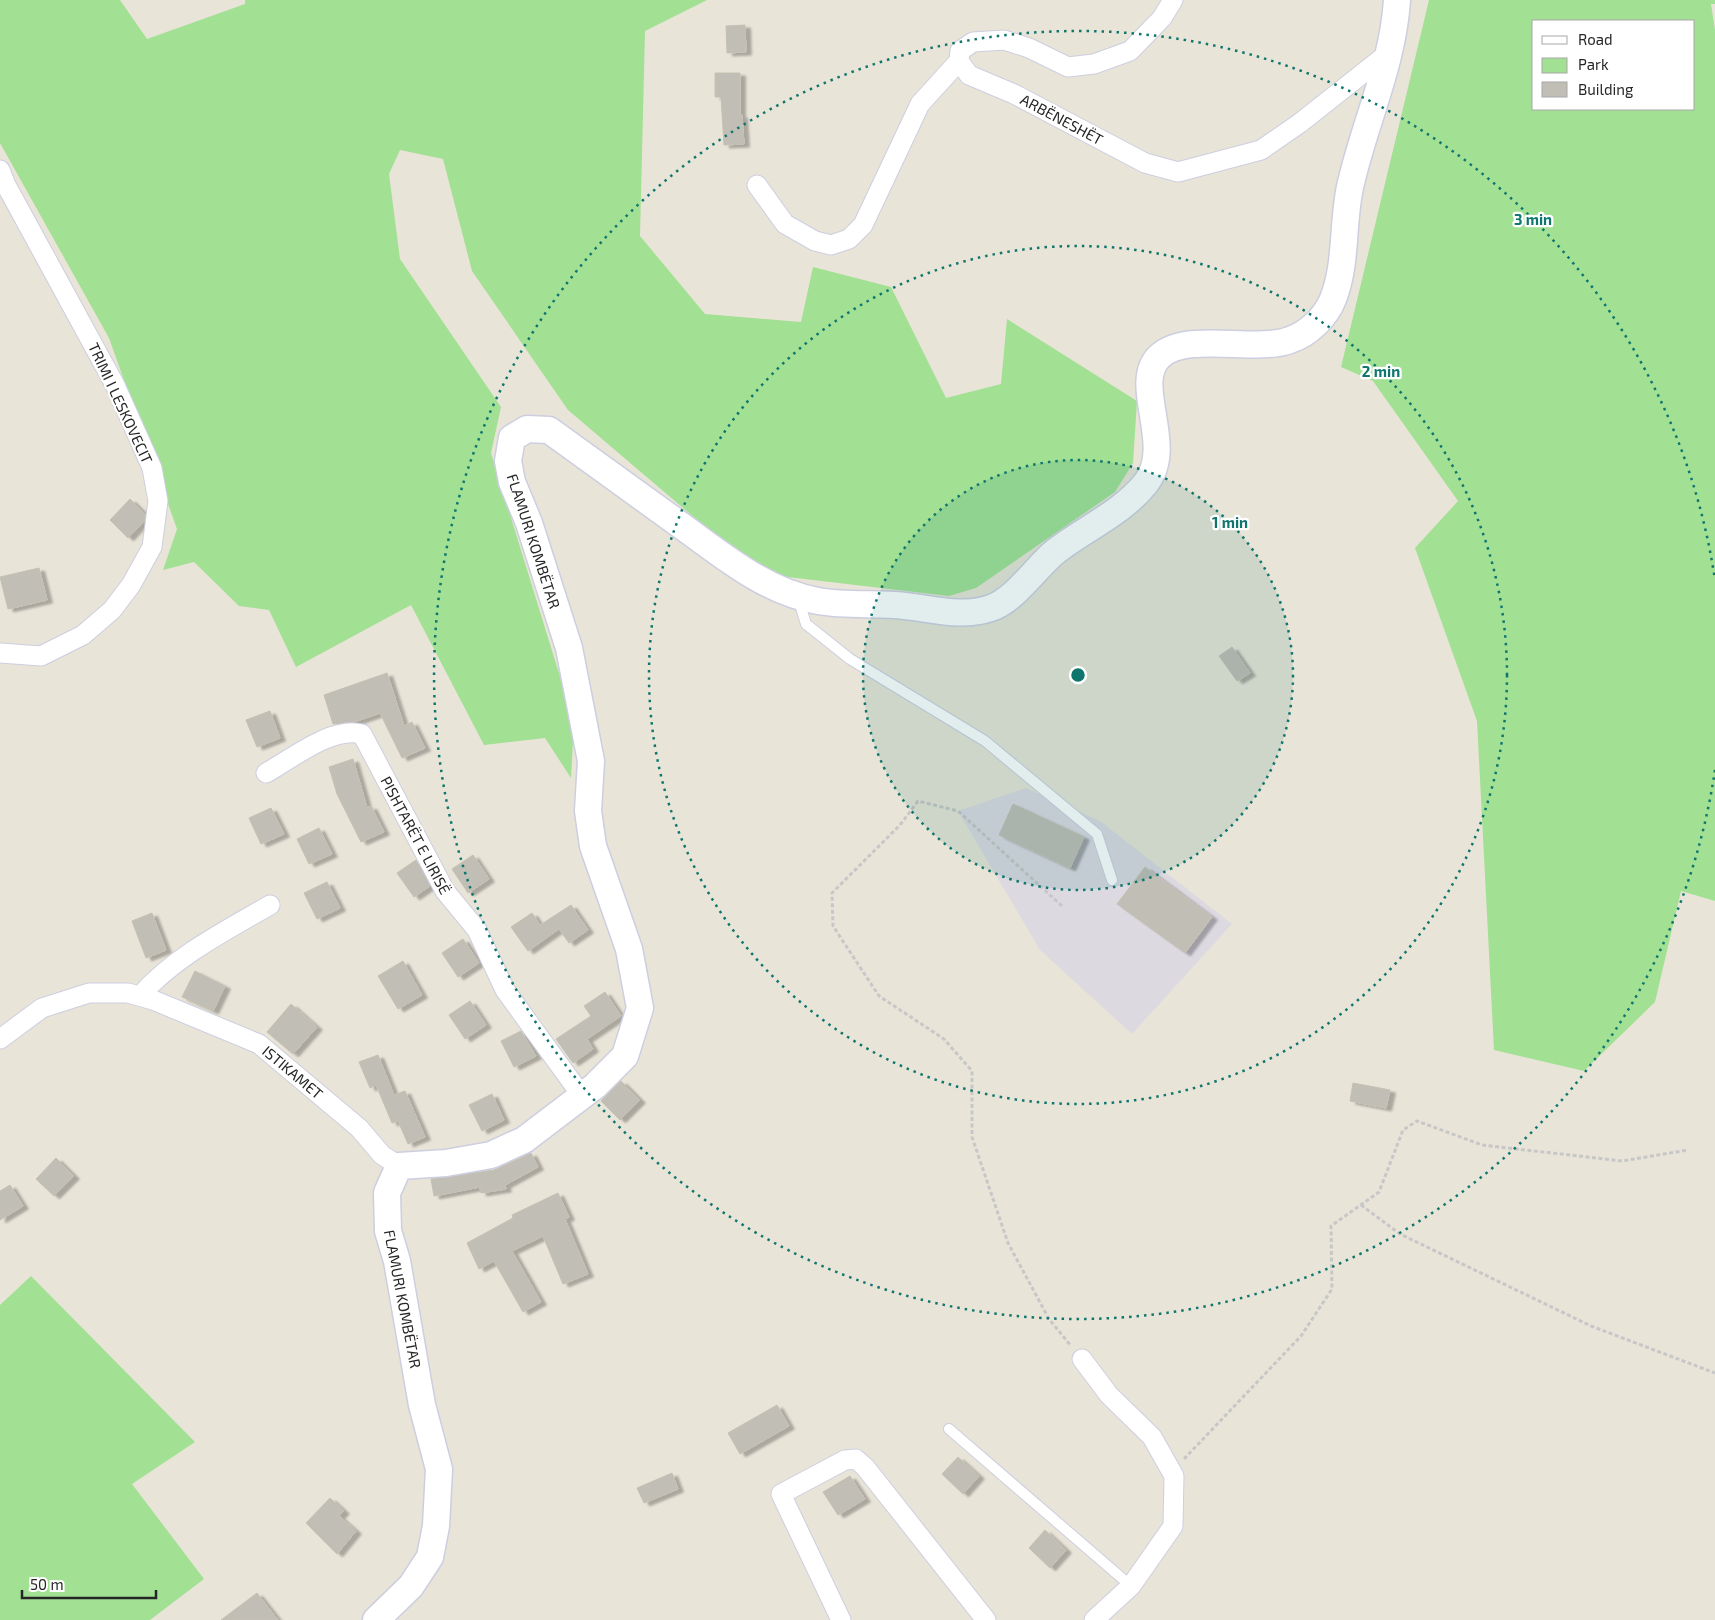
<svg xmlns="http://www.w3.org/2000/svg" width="1715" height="1620" viewBox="0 0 1715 1620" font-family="'Exo 2',sans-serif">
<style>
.industrial{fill:#dcd9e1}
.green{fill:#a2e094;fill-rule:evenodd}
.building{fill:#c1beb5;stroke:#c4c0b2;filter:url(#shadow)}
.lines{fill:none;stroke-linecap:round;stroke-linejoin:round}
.lane-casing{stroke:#cdcee0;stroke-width:12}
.street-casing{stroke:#cdcee0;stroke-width:21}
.secondary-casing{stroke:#cdcee0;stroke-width:29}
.path{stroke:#c7c7c7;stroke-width:3;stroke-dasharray:4 2.5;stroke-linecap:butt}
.lane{stroke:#fff;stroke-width:10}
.street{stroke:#fff;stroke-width:19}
.secondary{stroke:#fff;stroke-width:26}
.ring{fill:none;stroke:#0f766e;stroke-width:2.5;stroke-dasharray:2.5 5}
.labels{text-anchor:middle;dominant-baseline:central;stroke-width:4.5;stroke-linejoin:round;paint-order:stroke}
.street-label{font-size:15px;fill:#262626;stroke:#fff}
.centre{fill:#0f766e;stroke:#fff;stroke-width:2.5}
.ring-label{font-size:15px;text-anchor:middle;font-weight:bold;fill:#0f766e;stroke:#fff;stroke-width:4.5;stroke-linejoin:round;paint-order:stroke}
</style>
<defs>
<filter id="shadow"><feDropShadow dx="5.5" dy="3" stdDeviation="1" flood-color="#0004"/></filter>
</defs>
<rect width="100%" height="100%" fill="#e9e4d8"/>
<!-- industrial -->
<path class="industrial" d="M1026 788 1100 821 1232 924 1132 1034 1040 950 958 811Z"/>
<!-- green -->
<path class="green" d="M0 0H120L147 39 245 4V0H707L645 31 640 236 705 314 801 322 813 267 891 287 946 398 1001 384 1007 319 1137 401 1133 463 1115 492 976 588 949 596 779 576 716 536 568 410 472 271 443 159 400 150 389 174 400 259 501 407 491 453 574 722 571 778 545 738 484 745 411 605 296 667 269 610 239 606 194 562 163 570 177 529 109 338 0 143Z
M1429 0H1715V4H1711L1715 30V901L1681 891 1655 1002 1584 1071 1494 1050 1477 721 1415 548 1458 501 1373 381 1341 367ZM1534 21H1694V109H1534Z
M31 1276 195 1442 132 1484 204 1579 150 1620H0V1305Z"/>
<!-- building -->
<path class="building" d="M745 25 746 52 727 53 726 26Z
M715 73H740V115H742L744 144 724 145 721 97H715Z
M130 499 145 514 144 521 128 538 110 520Z
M39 568 47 600 8 609 0 577Z
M1232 647 1250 673 1237 681 1219 656Z
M387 673 404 726 412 722 425 748 402 758 380 713 354 722 333 724 324 695Z
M270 711 280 738 257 747 246 720Z
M353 759 367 808 371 806 384 832 361 842 337 794 329 767Z
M1013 804 1084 837 1070 868 999 835Z
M271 808 284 834 261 844 249 818Z
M319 828 332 854 309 864 297 839Z
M473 855 489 879 468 893 452 869Z
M416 860 430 886 414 897 397 873Z
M1145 867 1212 917 1185 953 1117 904Z
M327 882 340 908 317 919 304 893Z
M571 905 588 930 569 943 559 929 528 951 511 927 532 913 540 925Z
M152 913 166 950 146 958 132 921Z
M463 939 479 963 458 977 442 953Z
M403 961 422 995 398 1009 378 976Z
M195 971 225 986 213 1011 182 997Z
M605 992 621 1016 587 1039 593 1049 573 1063 556 1039 591 1016 584 1006Z
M470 1001 486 1025 465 1039 449 1015Z
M291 1004 317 1027 293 1054 267 1032Z
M521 1031 536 1056 514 1067 501 1041Z
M378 1055 394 1095 405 1091 425 1137 408 1144 398 1121 392 1123 376 1085 370 1088 359 1062Z
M621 1081 640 1100 620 1120 601 1101Z
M1353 1083 1390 1090 1386 1108 1350 1101Z
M492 1094 504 1120 482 1131 469 1105Z
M531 1153 538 1167 505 1185 506 1189 481 1193 480 1187 434 1196 431 1179 494 1170Z
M56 1158 74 1176 54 1196 36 1179Z
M10 1185 23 1206 0 1220V1191Z
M558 1193 569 1217 565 1219 588 1274 563 1284 543 1236 512 1251 541 1302 523 1312 494 1261 479 1269 467 1243 513 1218 512 1215Z
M777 1405 789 1426 740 1454 728 1433Z
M958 1457 979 1476 963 1494 942 1474Z
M672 1473 678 1489 644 1503 637 1488Z
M850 1476 865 1499 838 1515 823 1492Z
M330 1498 344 1511 339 1516 356 1531 337 1554 306 1523Z
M1045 1530 1066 1550 1050 1568 1029 1548Z
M257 1593 278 1620H221Z"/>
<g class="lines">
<!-- lane casing -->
<g class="lane-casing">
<path id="lane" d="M798 598 806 624 850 659 985 741 1097 834 1112 880
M949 1429 1131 1586"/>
</g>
<!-- street casing -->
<g class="street-casing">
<path id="street" d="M1173 0 1162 18 1130 51 1094 64 1068 67 1029 48 1004 40 973 42 960 51 959 61 969 75 1014 94 1145 163 1178 172 1261 150 1300 123 1391 51
M0 170 6 185 115 385 152 468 158 501 152 547 131 585 112 610 83 635 41 656 0 653
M757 185 785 224 815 241 831 245 849 239 863 225 920 104 959 61
M266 773C293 758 332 726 362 734L445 891 477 930 505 990 582 1096
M140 996C174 957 225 931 270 905
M0 1039 42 1008 89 993H128L153 1000 259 1044 359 1128 382 1155 399 1166
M1082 1359 1109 1395 1152 1437 1174 1476 1173 1526 1131 1586 1094 1620
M841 1620 781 1494 845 1460 856 1459 865 1467 986 1620"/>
</g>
<!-- secondary casing -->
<g class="secondary-casing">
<path id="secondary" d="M376 1620 411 1586 430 1557 436 1526 439 1469 422 1405 397 1261 388 1231 387 1193 399 1166 446 1163 491 1155 524 1140 595 1086 625 1056 640 1008 629 949 593 846 588 811 591 761 569 648 529 523 512 482 508 461 512 438 527 429 549 430C592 461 636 493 679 524 721 554 765 592 818 601 847 606 876 603 905 606 934 609 961 618 991 608 1015 600 1036 567 1056 551 1087 527 1121 514 1146 483 1176 445 1130 383 1160 356 1187 331 1256 353 1290 340 1308 334 1326 317 1333 299 1347 264 1342 224 1350 187 1364 124 1393 65 1397 0"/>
</g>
<!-- path -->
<path class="path" d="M1062 906 958 811 918 801 900 825 832 893 833 926 879 996 944 1039 972 1071V1137L1008 1243 1049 1319 1071 1346
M1361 1205 1400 1234 1591 1326 1715 1373
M1184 1459 1301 1336 1332 1289 1331 1226 1379 1192 1403 1130 1417 1121 1482 1145 1622 1161 1688 1150"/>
<!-- lane -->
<use href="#lane" class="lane"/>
<!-- street -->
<use href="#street" class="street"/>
<!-- secondary -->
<use href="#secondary" class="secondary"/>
</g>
<!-- distance rings -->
<circle cx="1078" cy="675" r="215" fill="#0f766e" fill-opacity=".12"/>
<g class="ring">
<circle cx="1078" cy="675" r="215"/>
<circle cx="1078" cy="675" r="429"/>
<path d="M1715 770A644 644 0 1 1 1715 580"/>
</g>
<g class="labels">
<!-- street labels -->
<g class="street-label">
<text transform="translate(1062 119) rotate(28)">ARBËNESHËT</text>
<text transform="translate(121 403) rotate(65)">TRIMI I LESKOVECIT</text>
<text transform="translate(534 541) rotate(72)">FLAMURI KOMBËTAR</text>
<text transform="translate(416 835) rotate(62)">PISHTARËT E LIRISË</text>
<text transform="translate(293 1072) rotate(40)">ISTIKAMET</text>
<text transform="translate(403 1299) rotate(79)">FLAMURI KOMBËTAR</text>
</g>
</g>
<circle cx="1078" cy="675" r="8" class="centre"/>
<g class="ring-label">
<text x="1533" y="225">3 min</text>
<text x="1381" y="377">2 min</text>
<text x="1230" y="528">1 min</text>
</g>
<!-- legend -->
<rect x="1532" y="20" width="162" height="90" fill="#ffffff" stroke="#a8a8a8"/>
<rect x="1542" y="36" width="25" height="8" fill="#ffffff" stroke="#a8a8a8"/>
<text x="1578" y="45" font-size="15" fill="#262626">Road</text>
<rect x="1542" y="58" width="25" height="15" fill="#a2e094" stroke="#a8a8a8"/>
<text x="1578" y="70" font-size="15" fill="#262626">Park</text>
<rect x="1542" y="82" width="25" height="15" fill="#c1beb5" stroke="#a8a8a8"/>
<text x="1578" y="95" font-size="15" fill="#262626">Building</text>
<!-- scale -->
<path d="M22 1590v8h134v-8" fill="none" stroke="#262626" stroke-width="2.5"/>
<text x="30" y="1590" font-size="15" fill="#262626" stroke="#ffffff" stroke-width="4" paint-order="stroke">50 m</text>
</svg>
